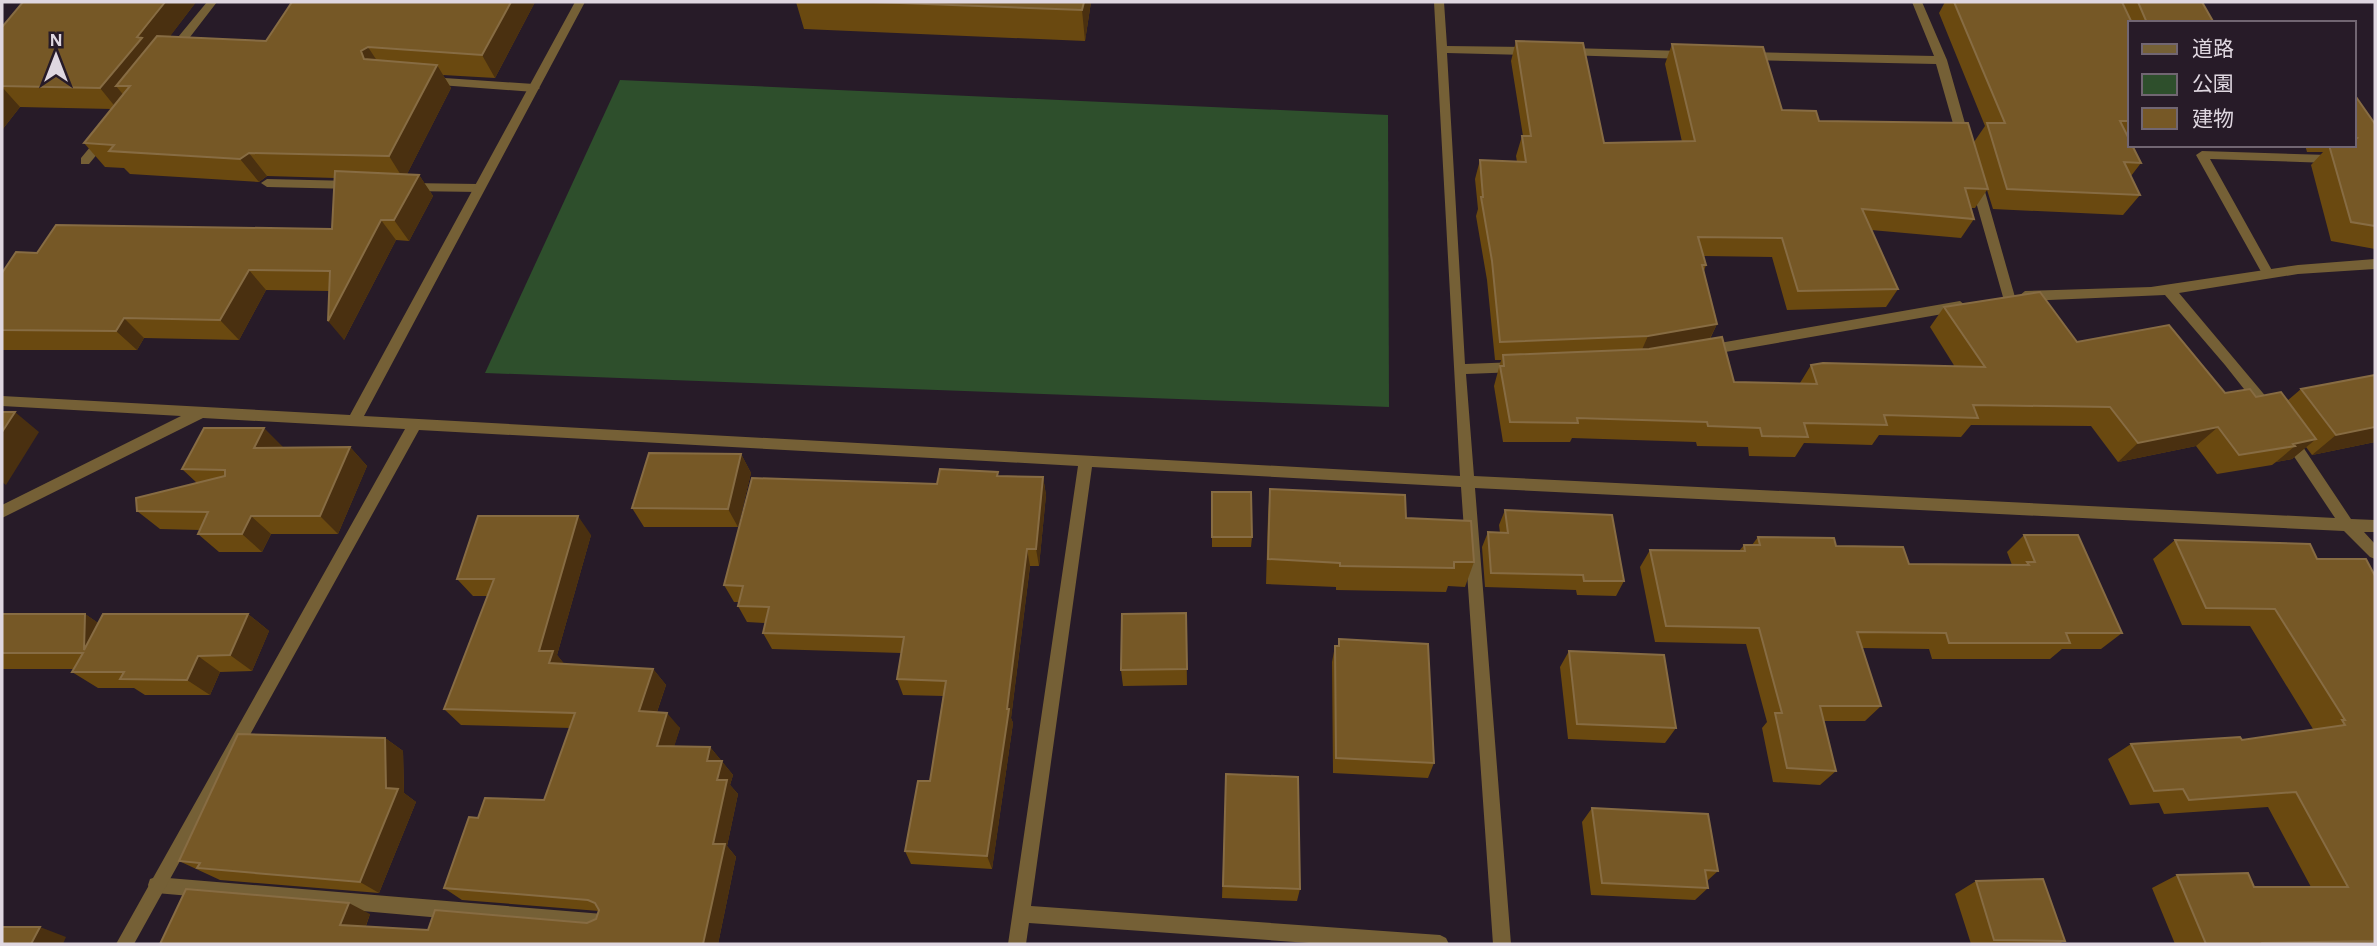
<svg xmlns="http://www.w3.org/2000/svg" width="2377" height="946" viewBox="0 0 2377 946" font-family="'Alegreya Sans','Noto Sans JP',sans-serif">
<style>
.green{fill:#2e4f2c}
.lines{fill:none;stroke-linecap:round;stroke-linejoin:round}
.service{fill:#756036;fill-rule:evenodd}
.minor{fill:#756036;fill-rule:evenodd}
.wall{fill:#6a4910}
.shaded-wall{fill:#4a3010}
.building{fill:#765826;stroke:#876c43;stroke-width:2}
</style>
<rect width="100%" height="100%" fill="#271b28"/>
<!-- green -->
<path class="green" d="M620 80 1388 115 1389 407 485 373Z"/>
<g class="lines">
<!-- service -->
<path class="service" d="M207 2H217L177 54H169V48Z
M430 77 534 84 540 88 534 92 426 84V78Z
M104 134 110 138 108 141 89 164H81V158L100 135Z
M2202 151 2329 155 2335 159 2329 163 2210 159 2274 274 2272 277H2264L2196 155Z
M267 179 353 181 359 185 353 189 267 187 261 183Z
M408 183 479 184 485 188 479 192 408 191 402 187Z
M156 877 603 914 609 917 612 923 609 929 603 932 156 893 150 891 148 885 150 879Z"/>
<!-- minor -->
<path class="minor" d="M575 2H585L364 416 1460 476 1434 2H1444L1447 46 1531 47 1536 51 1531 55 1447 53 1465 364 1517 362 1524 367 1517 372 1466 374 1474 476 2335 518 2285 443 2283 439 2285 435H2295L2351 519 2375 520V532H2364L2375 544V559L2370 557 2344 531 1475 488 1511 944H1493L1461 487 1092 467 1031 906 1440 935 1446 938 1449 944H1323L1029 923 1026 944H1008L1078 466 419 430 134 944H116L405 429 203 418 2 518V505L181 416 2 406V396L350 415Z
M1912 2H1922L1947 60 1970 141 1968 144 1964 145 1958 141 1936 64 1747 60 1741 56 1747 52 1934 56Z
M1569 48 1685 51 1691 55 1685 59 1565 55 1564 52Z
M1976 177 1982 181 2015 297 2009 302 2003 297 1970 181Z
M2375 259V269L2298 274 2179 293 2273 405 2275 409 2273 413H2263L2225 365 2165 295 2025 301 2019 296 2025 291 2151 287 2298 265Z
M1960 301 1966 306 1960 311 1708 355 1701 350 1708 345Z"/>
</g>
<!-- wall -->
<path class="wall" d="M196 2 170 36 266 41 535 2 495 78 443 75 451 88 407 174 419 175 433 196 409 241 396 240 344 340 329 291 266 290 239 340 144 338 137 350H2V273L37 253 332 229 335 178 267 176 259 182 130 174 124 168 105 167 84 143 112 109 20 107 2 130V27Z
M796 2H1091L1085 41 804 29Z
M1945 2H2202L2214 23H2130V138H2129L2141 163 2131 176 2140 195 2123 215 1993 209 1987 190 1975 208H1971L1974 219 1961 238 1871 230 1898 289 1886 307 1787 310 1772 257 1704 256 1706 265 1704 271 1717 324 1710 339 1734 382 1800 383 1811 365 1955 367 1930 327 1944 307 2077 342 2225 393 2287 401 2301 389 2375 375V442L2312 455 2306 447 2292 459 2276 462 2272 465 2217 474 2196 446 2118 462 2091 426 1971 425 1961 437 1879 435 1872 445 1804 443 1795 457 1749 456 1748 447 1697 446 1696 442 1572 438 1570 442H1503L1494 386 1501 360H1495L1487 280 1476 216 1478 209 1475 179 1480 160 1517 162 1516 156 1522 136H1523L1511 61 1516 41 1604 143 1682 142 1665 64 1672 44 1782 110 1819 121 1974 142 1985 126 1939 13Z
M2354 94 2375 124V249L2331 241 2311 165 2323 152H2307L2305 145H2354Z
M283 447H350L367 466 338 534H271L262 552H219L198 534 200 530 160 529 137 511 197 483 182 469Z
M741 454 751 473 738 527H644L632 508Z
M999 476 1043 477 1046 495 1039 566H1030L1011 718 1013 723 992 869 911 864 905 851 930 781 943 696 903 695 897 679 901 653 772 649 763 633 765 623 747 622 738 606 739 602H734L724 585Z
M1270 489 1406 518 1474 562 1465 587 1448 586 1446 592 1336 590V587L1266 584 1268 515Z
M1212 492 1252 537 1251 547H1212Z
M1505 510 1624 581 1616 596 1577 595 1576 590 1485 587 1482 547 1488 532 1500 533 1499 525Z
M591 535 557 655 564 664 653 669 666 685 657 712 680 728 674 746 710 747 733 775 730 785 738 794 727 846 736 857 718 944H160L370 914 366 926 428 930 587 923 596 919 599 911 462 900 444 888 478 818 544 800 570 728 461 725 444 709 488 596H473L457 579Z
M2024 535 2122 633 2101 649H2062L2050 659H1932L1929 649 1862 648 1881 706 1865 721H1824L1836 771 1820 785 1773 782 1762 728 1767 722 1746 644 1655 642 1640 567 1650 550 1739 551 1744 545H1752L1758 537 1836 546 1909 564 2012 565 2007 552Z
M2175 540 2317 559 2375 576V944H2175L2152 888 2177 875 2254 887H2311L2268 807 2164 814 2159 803 2130 805 2108 759 2131 744 2242 740 2313 729 2250 626 2182 625 2153 559Z
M1186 613 1187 685 1123 686 1121 670Z
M2 614H85L98 623 248 614 269 631 252 671 220 672 210 695H145L134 688H98L72 672 74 669H2Z
M1339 639 1434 763 1428 778 1333 773 1332 662 1335 646H1338Z
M1569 651 1676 728 1665 743 1568 739 1560 667Z
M385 738 403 751 404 793 416 802 379 893 220 880 179 861Z
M1226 774 1300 889 1297 901 1222 898Z
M1592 808 1718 871 1707 881 1708 888 1695 900 1591 895 1582 822Z
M1976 881 2065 941 2058 944H1971L1955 894Z"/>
<!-- shaded-wall -->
<path class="shaded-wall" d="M165 2H196L156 55 130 86H116L126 98 117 109 100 88Z
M511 2H535L495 78 482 55Z
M1084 2H1091L1085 41 1082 10Z
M368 47 383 70 364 59 361 51Z
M437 65 451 88 404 180 389 156Z
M2 87 20 107 2 130Z
M249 153 267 176 259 182 240 159Z
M419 175 433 196 409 241 394 220Z
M381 220 396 240 344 340 328 321Z
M249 270 266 290 239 340 220 320Z
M124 318 144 338 137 350 116 331Z
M1717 324 1708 342 1640 354 1648 336Z
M15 412 39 432 6 485 2 482V432Z
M2218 427 2196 446 2118 462 2138 443Z
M2375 427V442L2312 455 2336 435Z
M264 428 283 447 273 467 254 448Z
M2316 439 2292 459 2276 462 2295 446 2293 444Z
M350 447 367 466 338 534 320 516Z
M741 454 751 473 738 527 728 509Z
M1043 477 1046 495 1039 566 1036 549Z
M251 516 271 534 262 552 242 534Z
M578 516 591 535 557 655 567 667 549 663 539 651Z
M1027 549 1030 566 1011 718 1013 723 992 869 987 856Z
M85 614 110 631 84 650Z
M248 614 269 631 252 671 230 655Z
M198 656 220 672 210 695 187 680Z
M653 669 666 685 652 726 639 711Z
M667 713 680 728 670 760 657 746Z
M385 738 403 751 404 793 416 802 379 893 360 882 386 788Z
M710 747 733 775 730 785 738 794 727 846 736 857 718 944H703L713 844 717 780 707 761Z
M349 903 370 914 362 936 340 925Z
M40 927 66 937 63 944H31Z"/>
<!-- building -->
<path class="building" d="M23 2H165L137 37 142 38 100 88 2 86V27Z
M292 2H511L482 55 368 47 361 51 364 59 437 65 389 156 249 153 240 159 109 151 114 145 84 143 130 86H116L157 36 266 41Z
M873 2H1084L1082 10Z
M1954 2H2122L2132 23H2130V121H2120L2130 141V145H2132L2141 163 2124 162 2140 195 2007 189 1987 123H2005Z
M2138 2H2202L2214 23H2147Z
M1516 41 1583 43 1604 143 1695 141 1672 44 1763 47 1782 110 1816 111 1819 121 1968 123 1988 189 1965 188 1974 219 1862 209 1898 289 1798 291 1782 238 1698 237 1706 265H1702L1717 324 1648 336 1500 342 1492 261 1481 197H1483L1480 160 1526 162 1522 136H1531Z
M2354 94 2375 124V226L2351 222 2329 145H2354V140L2357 138 2354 137Z
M335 171 419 175 394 220H381L328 321 330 271 249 270 220 320 124 318 116 331 2 330V273L16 252 37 253 56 225 332 229Z
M2040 292 2077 342 2169 325 2225 393 2250 389 2256 397 2281 392 2316 439 2293 444 2295 446 2239 455 2218 427 2138 443 2110 407 1973 405 1978 418 1884 415 1887 425 1804 423 1808 437 1762 436 1760 428 1708 426 1707 422 1577 418 1578 423 1510 422 1500 366H1504L1503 355 1649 349 1722 337 1734 382 1817 384 1811 365 1823 363 1985 367 1944 307Z
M2375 375V427L2336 435 2301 389Z
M2 412H15L2 432Z
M204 428H264L254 448 350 447 320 516H251L242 534H198L208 512 137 511 136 498 225 476V470L182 469Z
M649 453 741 454 728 509 632 508Z
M940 469 998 472 997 476 1043 477 1036 549H1027L1007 709H1009L987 856 905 851 918 781H930L946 681 897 679 904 637 763 633 769 607 738 606 743 586 724 585 752 478 937 484Z
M1270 489 1405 495 1406 518 1471 521 1474 562H1454V568L1340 566V563L1268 559Z
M1212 492H1251L1252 537H1212Z
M1505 510 1612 515 1624 581H1584L1583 575 1491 573 1488 532 1508 533Z
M478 516H578L539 651H553L549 663 653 669 639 711 667 713 657 746 710 747 707 761H722L717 780H727L713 844H725L703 944H160L186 889 349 903 340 925 428 930 435 910 587 923 596 919 599 910 595 903 588 900 444 888 469 817 478 818 485 798 544 800 575 713 444 709 494 579H457Z
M2024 535H2078L2122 633H2066L2070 643H1949L1946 633 1857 632 1881 706H1820L1836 771 1787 768 1775 713H1782L1759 628 1666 626 1650 550 1745 551 1744 545H1760L1758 537 1834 538 1836 546 1903 547 1909 564 2029 565 2027 562H2035Z
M2175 540 2310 544 2317 559H2366L2375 576V941L2263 943 2264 944H2206L2177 875 2248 873 2254 887H2348L2296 792 2189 800 2183 789 2154 791 2131 744 2240 737 2242 740 2345 725 2342 720H2345L2275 609 2206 608Z
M1186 613 1187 669 1121 670 1122 614Z
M2 614H85L84 650 103 614H248L230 655 198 656 187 680 120 679 124 672H72L83 653H2Z
M1339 639 1428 644 1434 763 1336 758 1335 646H1339Z
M1569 651 1664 655 1676 728 1577 724Z
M238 734 385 738 386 788 398 789 360 882 197 868 200 863 179 861Z
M1226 774 1298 777 1300 889 1223 886Z
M1592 808 1708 814 1718 871 1705 870 1708 888 1602 883Z
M2043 879 2065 941 1994 940 1976 881Z
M2 927H40L31 944H2Z"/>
<!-- border -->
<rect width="2377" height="946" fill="none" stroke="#dfd7e0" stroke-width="7"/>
<!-- legend -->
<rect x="2128" y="21" width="228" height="126" fill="#271b28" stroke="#716672" stroke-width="2"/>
<rect x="2142" y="44" width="35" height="10" fill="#756036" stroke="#716672" stroke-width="2"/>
<text x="2192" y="56" font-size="21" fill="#dfd7e0">道路</text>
<rect x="2142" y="74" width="35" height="21" fill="#2e4f2c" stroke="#716672" stroke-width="2"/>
<text x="2192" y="91" font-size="21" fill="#dfd7e0">公園</text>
<rect x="2142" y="108" width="35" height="21" fill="#765826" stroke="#716672" stroke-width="2"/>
<text x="2192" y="126" font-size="21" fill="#dfd7e0">建物</text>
<!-- north arrow -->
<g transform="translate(56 56)" stroke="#271b28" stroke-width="5" paint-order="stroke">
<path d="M0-5L12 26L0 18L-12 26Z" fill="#dfd7e0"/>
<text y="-10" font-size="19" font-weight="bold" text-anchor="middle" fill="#dfd7e0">N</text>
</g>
</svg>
